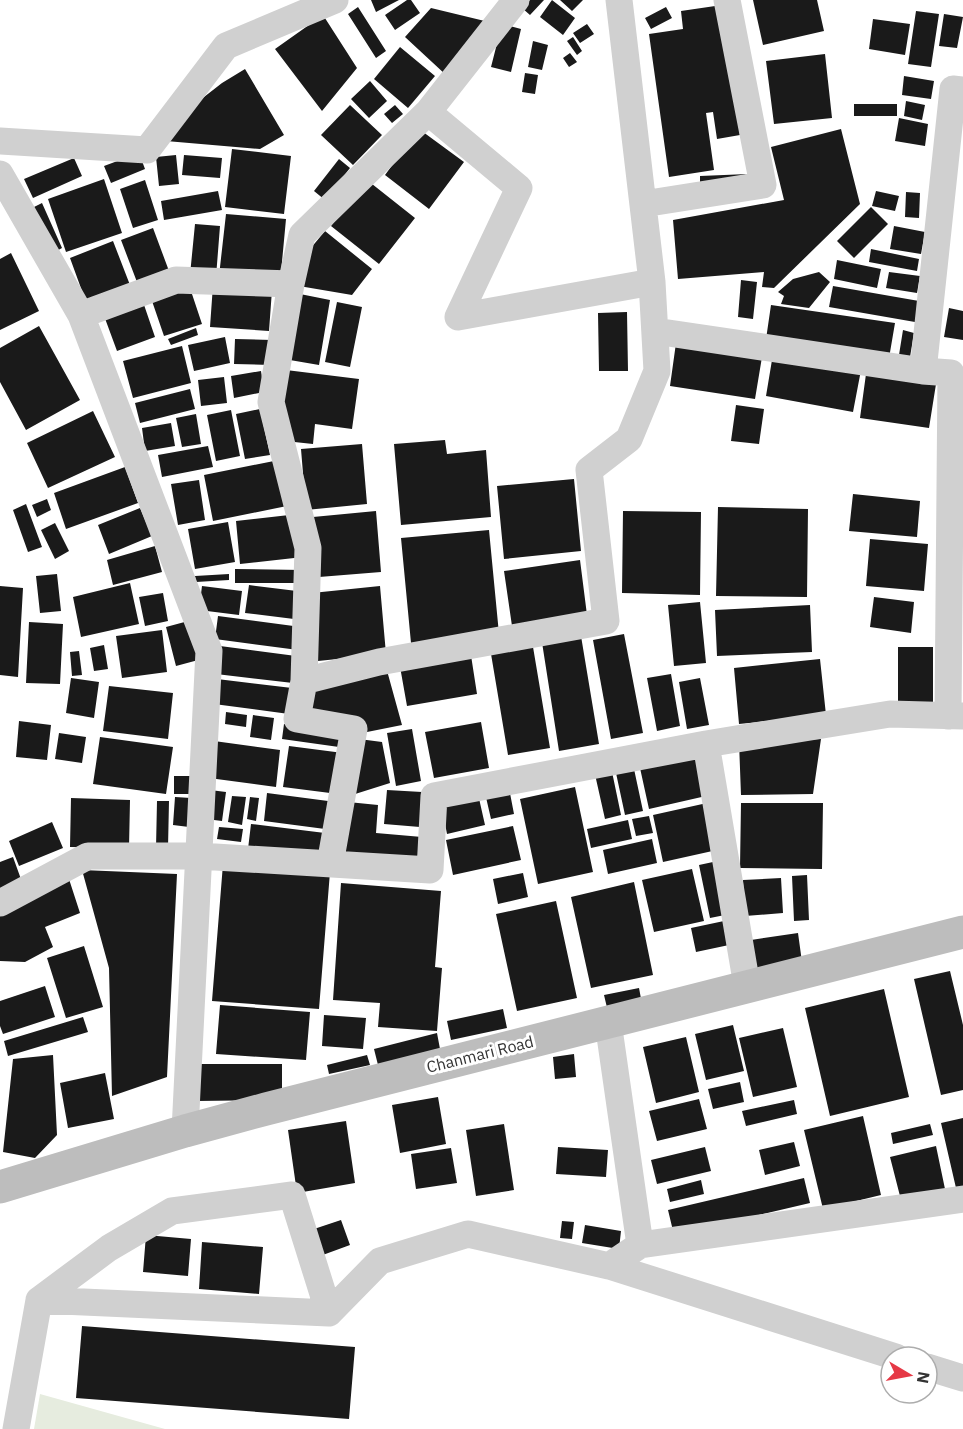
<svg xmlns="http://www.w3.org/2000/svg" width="963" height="1429" viewBox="0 0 963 1429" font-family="'IBM Plex Sans',sans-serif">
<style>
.green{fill:#e6ecdf}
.building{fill:#1a1a1a}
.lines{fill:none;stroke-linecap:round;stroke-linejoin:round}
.street{stroke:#d0d0d0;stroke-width:27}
.secondary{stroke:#bdbdbd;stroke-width:33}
.labels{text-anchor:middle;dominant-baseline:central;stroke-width:6;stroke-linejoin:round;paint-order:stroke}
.street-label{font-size:16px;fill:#333;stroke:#fff}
</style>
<rect width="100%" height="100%" fill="#fff"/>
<!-- green -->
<path class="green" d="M40 1394 165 1429H34Z"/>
<!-- building -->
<path class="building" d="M371 0H399L376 12Z
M407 0H411L420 13 395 30 385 15Z
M530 0H544L530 15 522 8Z
M552 0 575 18 563 35 540 17Z
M560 0H583L572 11Z
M753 0H817L824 31 763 45Z
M722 5 740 135 717 139 713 112 706 113 714 170 669 177 649 34 683 29 681 11Z
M358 7 386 51 376 58 348 14Z
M666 7 672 18 651 29 645 18Z
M431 8 493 23 446 75 405 37Z
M916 11 939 14 931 67 908 64Z
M944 14 963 17 957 48 939 46Z
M323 15 357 68 322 111 275 49Z
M873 19 910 24 905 55 869 49Z
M502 24 521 29 511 72 491 67Z
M587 24 594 34 580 43 573 33Z
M573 37 582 51 577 55 567 41Z
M533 41 548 45 542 70 528 67Z
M400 47 435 76 408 108 374 79Z
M570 53 577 62 569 67 563 58Z
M825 54 832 118 774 124 766 61Z
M245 69 284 135 260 149 166 141 186 111 222 83Z
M525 73 538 75 535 94 522 92Z
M904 76 934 81 931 99 902 95Z
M370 81 387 101 369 118 351 99Z
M906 101 925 105 922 120 904 116Z
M854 104H897V116H854Z
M350 105 382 135 353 165 321 135Z
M395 105 403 114 392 123 384 114Z
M899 118 928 124 925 146 895 141Z
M419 129 464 162 429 209 385 175Z
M841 129 860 204 774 288 762 287 764 272 678 279 673 220 784 200 771 147Z
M232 149 291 156 284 214 225 207Z
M139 153 145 169 111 183 104 166Z
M176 155 179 184 159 186 156 157Z
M184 155 222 158 220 178 182 175Z
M74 158 82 176 33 198 24 179Z
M339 159 350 168 325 200 314 191Z
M748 174 700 187V176Z
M104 179 122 233 66 252 48 199Z
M145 180 158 220 133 228 120 189Z
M367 180 415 218 379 264 331 226Z
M218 191 222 210 164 220 161 201Z
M876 191 899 196 895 211 872 206Z
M906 192 920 193 919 218 905 217Z
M42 203 62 248 51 254 30 209Z
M871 207 888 224 854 258 837 241Z
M226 214 286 219 280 283 219 276Z
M195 224 220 226 216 277 190 275Z
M894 226 925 232 921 254 890 249Z
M153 228 169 271 137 282 121 240Z
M325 231 372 269 352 295 299 286 305 255Z
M113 241 130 285 86 302 70 258Z
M871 249 919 259 917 271 869 262Z
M11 253 39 311 0 330V259Z
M837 260 881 269 877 288 834 279Z
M819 272 830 282 809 308 781 304 784 296 778 292 793 279Z
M889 272 920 276 917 293 886 288Z
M741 280 757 282 753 319 738 317Z
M213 285 272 290 269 331 210 327Z
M833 286 919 301 915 322 829 307Z
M190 288 202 324 164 336 152 301Z
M295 293 330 300 319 365 284 359Z
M142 299 155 337 117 351 103 313Z
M337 302 362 307 350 367 325 362Z
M771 305 895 323 888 364 765 346Z
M949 308 963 311V340L944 337Z
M627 312 628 371H599L598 313Z
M39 326 80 400 26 430 0 382V348Z
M196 328 198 335 171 345 168 339Z
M903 330 914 333 909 363 898 361Z
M225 337 230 363 194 371 188 345Z
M235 339 272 340 271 365 234 364Z
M676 343 762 357 755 399 670 386Z
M182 346 191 383 133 398 123 361Z
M773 354 861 370 853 412 766 396Z
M286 370 359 379 352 429 315 424 313 444 285 441 279 425Z
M261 371 264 392 234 398 231 376Z
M866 374 936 384 929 428 860 418Z
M224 377 227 403 201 406 198 380Z
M190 389 195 409 140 423 135 403Z
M736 405 764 409 759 444 731 441Z
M260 409 270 455 245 459 236 414Z
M231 410 240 456 216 461 207 415Z
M93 411 115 457 48 488 27 443Z
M196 414 201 444 182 447 176 418Z
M171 423 175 446 145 451 142 428Z
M445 440 447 454 486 450 491 517 401 525 394 444Z
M362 444 367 504 306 510 301 449Z
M208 446 213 467 162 477 158 455Z
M279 460 287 506 213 521 204 475Z
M125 467 138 503 66 529 54 493Z
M574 479 581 551 504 559 497 486Z
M199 480 205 520 178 525 171 484Z
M853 494 920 501 917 537 849 531Z
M47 499 51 510 37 517 32 505Z
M26 504 42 547 28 552 13 510Z
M718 507 808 509 807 597 716 596Z
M140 508 152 536 109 554 98 525Z
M376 511 381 572 319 577 313 517Z
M623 511 701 512 700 595 622 593Z
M298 514 303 557 240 564 236 521Z
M228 522 235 562 195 569 188 529Z
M55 523 69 551 55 559 41 530Z
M489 530 499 634 411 643 401 538Z
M870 539 928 544 924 591 866 586Z
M155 546 162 572 113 585 107 560Z
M580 560 587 615 512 626 504 571Z
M235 569 303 570 302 583H235Z
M57 574 61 611 40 613 36 576Z
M229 574V580L196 582 195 576Z
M130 583 139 624 81 637 73 597Z
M249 585 305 592 302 620 245 613Z
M0 586 23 588 18 677 0 675Z
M202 586 242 591 239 615 199 610Z
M380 586 386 654 318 661 312 593Z
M163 593 168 621 145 626 139 597Z
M874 597 914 602 911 633 870 627Z
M700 602 706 663 674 666 668 605Z
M810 605 812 652 717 656 715 610Z
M218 616 301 627 298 650 215 639Z
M192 620 202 659 176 666 166 627Z
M29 622 63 624 60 684 26 683Z
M162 630 167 672 122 678 116 636Z
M580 630 599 744 559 751 541 636Z
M624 634 643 733 611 739 593 640Z
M532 641 550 748 508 755 490 648Z
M104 645 108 669 94 671 90 648Z
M220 646 296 656 293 683 216 674Z
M898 647H933V708L898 707Z
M470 649 477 694 407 706 399 661Z
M79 651 82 675 72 676 70 652Z
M820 659 826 715 739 724 734 668Z
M386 667 402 725 367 732 344 719 302 716 309 686Z
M671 674 680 726 657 731 647 678Z
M71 678 99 682 94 718 66 713Z
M700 678 709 725 687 729 679 682Z
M217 679 292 688 289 714 214 704Z
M109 686 173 693 168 739 103 731Z
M226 712 247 715 246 727 225 724Z
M253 715 274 718 271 740 250 737Z
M19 721 51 725 47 760 16 757Z
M481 722 489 768 434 778 425 732Z
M284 724 341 732 339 747 282 739Z
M412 729 421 781 396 786 387 733Z
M59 733 86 737 82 763 55 759Z
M100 737 173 747 166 794 93 784Z
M359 739 382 742 390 783 352 795Z
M821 739 813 794 741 795 739 742Z
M214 741 280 750 276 787 209 778Z
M289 746 343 753 338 794 283 787Z
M697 756 706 796 649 809 640 768Z
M611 767 621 815 605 819 594 770Z
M634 769 643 811 625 815 616 773Z
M174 776H192V794H174Z
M575 787 593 872 538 884 520 799Z
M509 788 514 814 491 819 485 793Z
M210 790 226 792 222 821 206 819Z
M387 790 422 792 420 827 384 824Z
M267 793 328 801 325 829 264 821Z
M478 794 485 825 447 834 441 803Z
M232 796 246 797 242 825 228 822Z
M175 797 191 798 189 827 173 825Z
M250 797 259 798 256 821 247 819Z
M71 798 130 800 129 848 70 847Z
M157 801H169L168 848H156Z
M348 802 378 805 376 833 422 837 420 860 343 854Z
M707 803 717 850 663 862 653 815Z
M741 803H823L822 869 740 868Z
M649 816 653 833 636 836 632 819Z
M628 820 632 839 591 848 587 829Z
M52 822 63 848 19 866 9 841Z
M251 824 325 833 322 858 248 849Z
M513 826 521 860 453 875 446 840Z
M219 827 243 829 241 842 217 839Z
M652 839 657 863 608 874 603 850Z
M13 857 22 882 0 890V862Z
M713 862 725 915 710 918 699 865Z
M223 864 330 872 319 1009 212 1001Z
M692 869 704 921 654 932 642 880Z
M82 870 177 874 167 1077 112 1096 109 968Z
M523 873 528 897 498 904 493 879Z
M807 875 809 920 794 921 792 876Z
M68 876 80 913 45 927 53 947 25 962 0 961V908Z
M781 878 783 913 745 916 743 880Z
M634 882 653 975 591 988 571 897Z
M341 883 441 891 435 967 442 968 437 1031 378 1027 380 1003 333 1000Z
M556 901 577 998 517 1011 496 914Z
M724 921 729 945 696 952 691 928Z
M798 933 802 962 756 969 751 940Z
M84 946 103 1007 66 1018 47 958Z
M950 971 963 1025V1090L941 1095 914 979Z
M45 986 55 1017 3 1034 0 1026V1001Z
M639 988 643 1009 609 1016 604 995Z
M884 989 909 1097 830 1116 805 1008Z
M220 1005 310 1012 306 1060 216 1054Z
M503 1009 507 1028 451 1040 447 1021Z
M324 1015 366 1018 363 1049 322 1046Z
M83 1017 88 1032 8 1056 4 1041Z
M733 1025 744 1071 706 1080 695 1034Z
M783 1028 797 1087 753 1097 739 1038Z
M437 1033 440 1049 378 1065 374 1049Z
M686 1037 699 1092 656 1103 643 1047Z
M574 1054 576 1077 555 1079 553 1057Z
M53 1055 57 1135 35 1158 3 1152 13 1059Z
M367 1055 370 1065 329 1074 327 1065Z
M196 1064H282V1100L196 1101Z
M105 1073 114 1119 68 1128 60 1083Z
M740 1082 744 1102 713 1109 708 1089Z
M438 1097 446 1144 400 1153 392 1105Z
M699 1099 707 1129 657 1141 649 1111Z
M794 1100 797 1114 746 1126 742 1111Z
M863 1116 881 1195 823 1209 804 1130Z
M963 1118V1186L956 1188 941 1123Z
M346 1121 355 1183 297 1193 288 1130Z
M504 1124 514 1190 476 1196 466 1130Z
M930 1124 933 1135 893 1144 891 1133Z
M794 1142 800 1166 765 1175 759 1150Z
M936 1146 945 1189 901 1200 890 1157Z
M558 1147 608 1150 606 1177 556 1174Z
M705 1147 711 1171 657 1184 651 1160Z
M451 1148 457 1183 416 1189 411 1154Z
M804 1178 810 1203 674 1235 668 1210Z
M701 1180 704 1194 670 1202 667 1189Z
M341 1220 350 1245 320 1256 311 1230Z
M562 1221 574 1222 572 1239 560 1238Z
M585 1225 621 1231 619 1249 582 1243Z
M146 1235 191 1239 188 1276 143 1272Z
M202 1242 263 1247 259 1294 199 1289Z
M82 1326 355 1347 349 1419 76 1398Z"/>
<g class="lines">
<!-- street -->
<path class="street" d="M428 112 519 188 458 317
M0 141 147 150 226 46 335 0
M0 174 81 315 209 651 185 1131
M643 204 763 185 727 0
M81 315 176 280 291 284
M458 317 652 282
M655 331 923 371
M304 681 379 662 606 621 589 470 629 439 657 371 652 282 619 0
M948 716 951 373 923 371 953 89 963 90
M706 744 747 986
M330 864 354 729 297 719 304 681 308 548 271 402 291 284 302 235 428 112 516 0
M0 903 88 856H199L430 870 434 796 706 744 890 714 963 716
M608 1022 640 1245 963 1199
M609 1266 896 1357
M39 1300 329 1313 380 1261 468 1234 609 1266 640 1245
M927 1367 963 1378
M16 1429 39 1300 109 1248 172 1211 292 1195 329 1313"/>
<!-- secondary -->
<path class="secondary" d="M0 1187 185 1131 266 1109 963 932"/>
</g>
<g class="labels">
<!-- street labels -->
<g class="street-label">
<text transform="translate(480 1054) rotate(-14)">Chanmari Road</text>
</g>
</g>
<!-- north arrow -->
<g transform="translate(909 1375) rotate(100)"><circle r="28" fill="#ffffff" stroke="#adadad" stroke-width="1.5"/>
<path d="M0-4.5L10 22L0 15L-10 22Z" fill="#e63946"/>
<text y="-9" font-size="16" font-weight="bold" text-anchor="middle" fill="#333333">N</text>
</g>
</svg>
